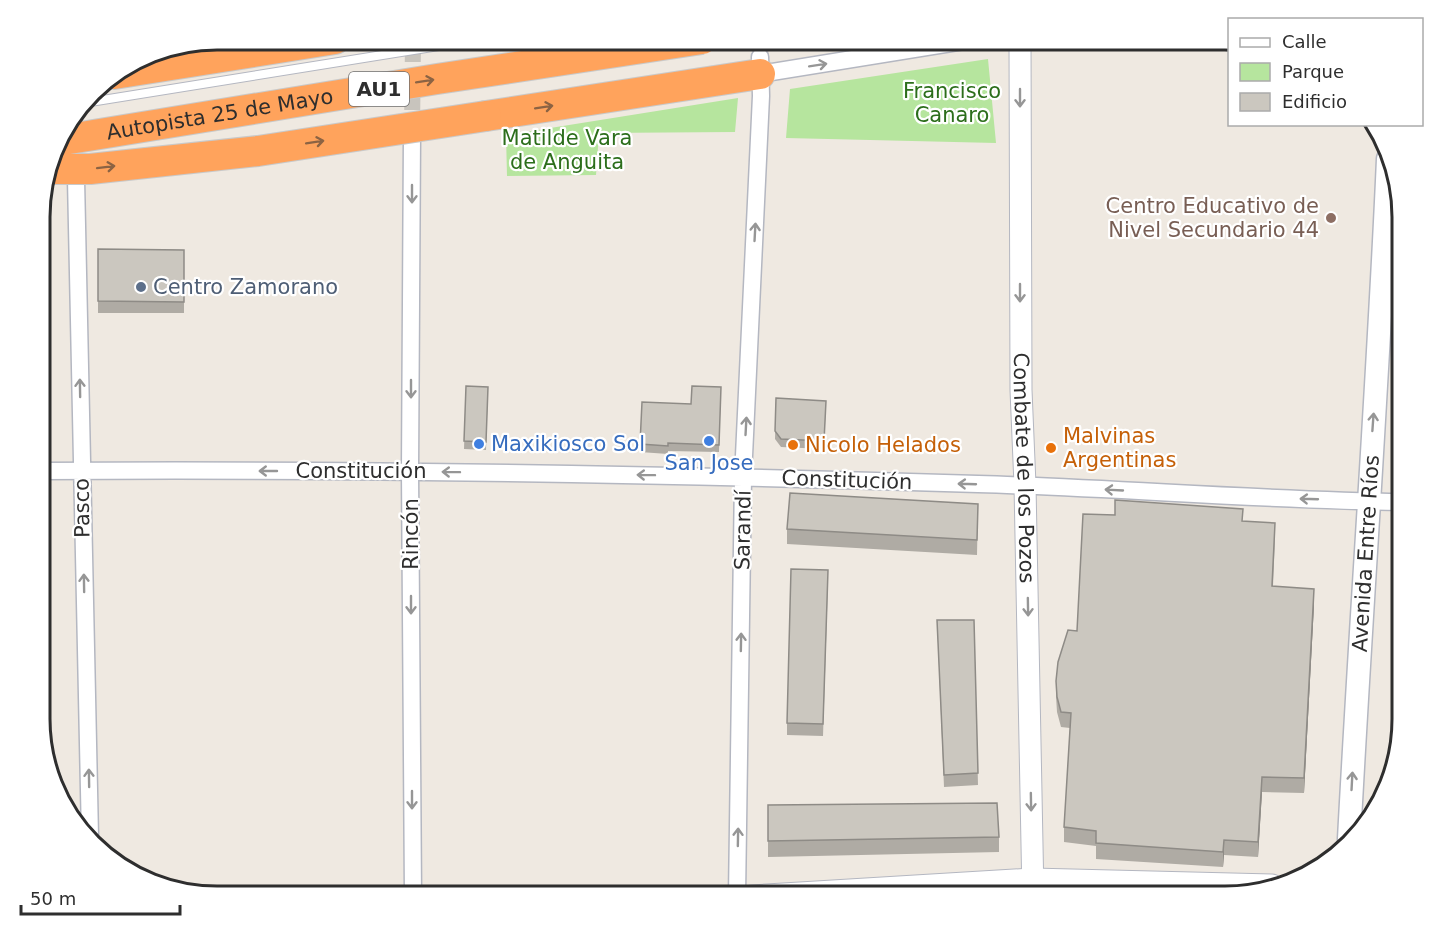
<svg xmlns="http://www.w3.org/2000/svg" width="1441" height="935" viewBox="0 0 1441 935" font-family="'DejaVu Sans',sans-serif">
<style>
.green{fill:#b6e59e}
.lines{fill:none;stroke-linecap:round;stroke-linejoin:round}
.minor-tunnel{stroke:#c8c4bd;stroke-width:16;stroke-dasharray:16 8;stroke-linecap:butt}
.minor-casing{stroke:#b4b7c1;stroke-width:19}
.tertiary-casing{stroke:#b4b7c1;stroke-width:23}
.secondary-casing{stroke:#b4b7c1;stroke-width:25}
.motorway-casing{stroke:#c9c9c9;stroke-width:32}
.minor{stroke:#fff;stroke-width:16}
.tertiary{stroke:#fff;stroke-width:21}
.secondary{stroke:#fff;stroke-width:22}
.motorway{stroke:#ffa35c;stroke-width:30}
.service-bridge-casing{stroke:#b4b7c1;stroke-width:10;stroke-linecap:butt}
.motorway-bridge-casing{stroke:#c9c9c9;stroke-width:32;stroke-linecap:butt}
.service-bridge{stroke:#fff;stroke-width:8}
.motorway-bridge{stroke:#ffa35c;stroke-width:30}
.wall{fill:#afaba4}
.shaded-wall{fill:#8e8b86}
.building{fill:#cbc7bf;stroke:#8e8b86;stroke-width:1.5}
.oneway{stroke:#969696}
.oneway2{stroke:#8c6343}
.education-dot{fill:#8d6e63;stroke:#fff;stroke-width:2}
.service-dot{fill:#5c6f8a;stroke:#fff;stroke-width:2}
.shop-dot{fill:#3f7fe0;stroke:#fff;stroke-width:2}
.food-dot{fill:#e8710a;stroke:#fff;stroke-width:2}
.labels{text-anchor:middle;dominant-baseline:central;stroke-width:4.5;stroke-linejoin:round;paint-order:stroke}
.shield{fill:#fff;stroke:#6d6d6d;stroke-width:1.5}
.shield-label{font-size:20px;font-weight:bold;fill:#2e2e2e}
.park-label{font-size:21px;fill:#2c6e1b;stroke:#fff}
.street-label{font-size:21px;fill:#2e2e2e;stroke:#fff}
.education-label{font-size:21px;fill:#785e54;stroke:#fff;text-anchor:end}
.service-label{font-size:21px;fill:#4e5e75;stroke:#fff;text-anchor:start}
.food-label{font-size:21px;fill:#c56008;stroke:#fff;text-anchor:start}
.shop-label{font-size:21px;fill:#366cbe;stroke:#fff;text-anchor:start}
.rim{fill:none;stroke:#2e2e2e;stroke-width:3}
</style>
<rect width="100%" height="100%" fill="#efe9e1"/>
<!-- green -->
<path class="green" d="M988 59 996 143 786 138 790 89Z
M738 98 735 132 599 133 596 175 507 176 506 135Z"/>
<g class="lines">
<!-- minor-tunnel -->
<path class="minor-tunnel" d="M760 57 761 39
M74 116 75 145
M412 134 413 39"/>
<!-- minor casing -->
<g class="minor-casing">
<path id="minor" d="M1207 39 1230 42
M760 74 976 39
M412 135 410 471 413 896
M76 179 90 837
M40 471C353 469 665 474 978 484 1119 488 1260 500 1402 502
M737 896 743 477 761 96 760 57"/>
</g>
<!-- tertiary casing -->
<g class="tertiary-casing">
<g id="tertiary">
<path id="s1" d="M1020 39 1021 390 1025 485 1033 896"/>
<path d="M752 896 1032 879 1272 885"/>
</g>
</g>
<!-- secondary casing -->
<g class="secondary-casing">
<g id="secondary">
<path id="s2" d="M1349 839C1361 612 1378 386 1388 159"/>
</g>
</g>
<!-- motorway casing -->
<g class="motorway-casing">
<path id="motorway" d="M114 74 335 39
M486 116 760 74"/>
</g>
<!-- minor -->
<use href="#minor" class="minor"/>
<!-- tertiary -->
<use href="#tertiary" class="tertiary"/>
<!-- secondary -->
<use href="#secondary" class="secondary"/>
<!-- motorway -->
<use href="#motorway" class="motorway"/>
<!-- service-bridge casing -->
<g class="service-bridge-casing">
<path id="service-bridge" d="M84 103 482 39"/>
</g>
<!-- motorway-bridge casing -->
<g class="motorway-bridge-casing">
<g id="motorway-bridge">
<path id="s3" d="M57 141 437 79 702 39"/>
<path d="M48 169H90L258 151 486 116"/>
</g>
</g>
<!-- service-bridge -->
<use href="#service-bridge" class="service-bridge"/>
<!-- motorway-bridge -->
<use href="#motorway-bridge" class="motorway-bridge"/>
</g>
<!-- wall -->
<path class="wall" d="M98 249 184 250V313H98Z
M466 386 488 387 486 450 464 449Z
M721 387 719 452 668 451V454L640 452V444L691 404Z
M776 398 826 401 824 449 781 447 775 439Z
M978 504 977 555 787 544V529Z
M1243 521 1275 538 1273 586 1314 605 1304 793 1262 792 1258 857 1224 855 1223 867 1096 859V846L1064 842V827L1070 728 1061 727 1057 712 1056 696V681L1077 631Z
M828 582 823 736 787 735V723Z
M937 620H974L978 785 944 787Z
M768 805 999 837V852L768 857Z"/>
<!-- shaded-wall -->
<path class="shaded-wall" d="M1314 589V605L1304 793V778Z
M1262 777V792L1258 857V842Z
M1224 840V855L1223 867V852Z"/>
<!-- building -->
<path class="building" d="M98 249 184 250V302L98 301Z
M466 386 488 387 486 442 464 441Z
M692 386 721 387 719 445 668 443V446L640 444 642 402 691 404Z
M776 398 826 401 824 441 781 439 775 431Z
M790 493 978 504 977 540 787 529Z
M1115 500 1243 509 1242 521 1275 523 1272 586 1314 589 1304 778 1262 777 1258 842 1224 840 1223 852 1096 843V831L1064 827 1071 713 1061 712 1057 697 1056 681 1058 662 1068 630 1077 631 1083 514 1115 515Z
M791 569 828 570 823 724 787 723Z
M937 620H974L978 773 944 775Z
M997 803 999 837 768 841V805Z"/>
<!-- one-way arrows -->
<defs><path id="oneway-shaft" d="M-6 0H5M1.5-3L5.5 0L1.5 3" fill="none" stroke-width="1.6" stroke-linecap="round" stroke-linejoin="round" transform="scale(1.5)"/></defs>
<g class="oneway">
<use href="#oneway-shaft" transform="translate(818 65) rotate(-9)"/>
<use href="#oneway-shaft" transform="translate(1020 98) rotate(90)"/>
<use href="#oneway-shaft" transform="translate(412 194) rotate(90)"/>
<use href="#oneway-shaft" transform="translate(755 232) rotate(-87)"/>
<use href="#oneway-shaft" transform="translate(1020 293) rotate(90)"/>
<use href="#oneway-shaft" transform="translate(80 388) rotate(-91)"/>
<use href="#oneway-shaft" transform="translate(411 389) rotate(90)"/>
<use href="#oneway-shaft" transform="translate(1373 422) rotate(-86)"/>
<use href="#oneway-shaft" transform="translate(746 426) rotate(-87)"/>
<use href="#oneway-shaft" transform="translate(268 471) rotate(-180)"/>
<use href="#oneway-shaft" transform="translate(451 472) rotate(-179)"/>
<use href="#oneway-shaft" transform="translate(646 475) rotate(-179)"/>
<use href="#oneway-shaft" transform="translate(967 484) rotate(-178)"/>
<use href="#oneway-shaft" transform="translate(1114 490) rotate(-177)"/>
<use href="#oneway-shaft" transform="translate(1309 499) rotate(-178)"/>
<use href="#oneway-shaft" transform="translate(84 583) rotate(-91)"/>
<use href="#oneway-shaft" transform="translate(411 605) rotate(90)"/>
<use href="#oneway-shaft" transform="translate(1028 607) rotate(89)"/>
<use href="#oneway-shaft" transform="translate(741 642) rotate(-89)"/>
<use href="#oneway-shaft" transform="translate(89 778) rotate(-91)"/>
<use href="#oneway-shaft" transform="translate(1352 781) rotate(-87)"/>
<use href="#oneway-shaft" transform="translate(412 800) rotate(90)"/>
<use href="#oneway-shaft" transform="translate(1031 802) rotate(89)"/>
<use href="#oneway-shaft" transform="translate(738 837) rotate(-89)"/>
</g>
<g class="oneway2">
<use href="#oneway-shaft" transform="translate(425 81) rotate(-9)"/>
<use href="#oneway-shaft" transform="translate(544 107) rotate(-9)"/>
<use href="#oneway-shaft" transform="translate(315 142) rotate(-9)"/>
<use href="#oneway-shaft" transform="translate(106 167) rotate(-7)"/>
</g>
<!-- markers -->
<circle class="education-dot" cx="1331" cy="218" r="6"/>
<circle class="service-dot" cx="141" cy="287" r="6"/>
<g class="shop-dot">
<circle cx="709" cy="441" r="6"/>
<circle cx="479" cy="444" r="6"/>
</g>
<g class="food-dot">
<circle cx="793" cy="445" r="6"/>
<circle cx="1051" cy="448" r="6"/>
</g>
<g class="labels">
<!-- shield labels -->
<rect class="shield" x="349" y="72" width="60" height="34" rx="4.5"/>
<g class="shield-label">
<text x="379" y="89">AU1</text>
</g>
<!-- park labels -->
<g class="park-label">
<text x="952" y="91">Francisco<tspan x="952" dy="24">Canaro</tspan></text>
<text x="567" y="138">Matilde Vara<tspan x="567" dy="24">de Anguita</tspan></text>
</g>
<!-- street labels -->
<g class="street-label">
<text stroke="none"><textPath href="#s3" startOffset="165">Autopista 25 de Mayo</textPath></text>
<text stroke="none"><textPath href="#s1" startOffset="429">Combate de los Pozos</textPath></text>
<text x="361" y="471">Constitución</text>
<text transform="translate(847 480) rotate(2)">Constitución</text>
<text transform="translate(82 508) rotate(-91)">Pasco</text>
<text transform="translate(743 530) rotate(-89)">Sarandí</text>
<text transform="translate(411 534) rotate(-90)">Rincón</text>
<text stroke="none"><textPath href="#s2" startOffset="286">Avenida Entre Ríos</textPath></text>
</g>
<!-- education labels -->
<g class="education-label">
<text x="1319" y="206">Centro Educativo de<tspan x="1319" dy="24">Nivel Secundario 44</tspan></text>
</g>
<!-- service labels -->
<g class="service-label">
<text x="153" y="287">Centro Zamorano</text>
</g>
<!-- food labels -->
<g class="food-label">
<text x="1063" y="436">Malvinas<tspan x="1063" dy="24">Argentinas</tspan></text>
<text x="805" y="445">Nicolo Helados</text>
</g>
<!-- shop labels -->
<g class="shop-label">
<text x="491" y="444">Maxikiosco Sol</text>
<text x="709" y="463" text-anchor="middle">San Jose</text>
</g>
</g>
<!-- crop -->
<path d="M0 0H1441V935H0ZM217 50H1225A167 167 0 0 1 1392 217V719A167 167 0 0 1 1225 886H217A167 167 0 0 1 50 719V217A167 167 0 0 1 217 50Z" fill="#fff" fill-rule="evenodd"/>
<path class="rim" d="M217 50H1225A167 167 0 0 1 1392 217V719A167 167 0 0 1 1225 886H217A167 167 0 0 1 50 719V217A167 167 0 0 1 217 50Z"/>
<!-- legend -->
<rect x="1228" y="18" width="195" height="108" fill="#ffffff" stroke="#ababab" stroke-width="1.5"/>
<rect x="1240" y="38" width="30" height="9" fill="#ffffff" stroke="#ababab" stroke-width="1.5"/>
<text x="1282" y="48" font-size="18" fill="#2e2e2e">Calle</text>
<rect x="1240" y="63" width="30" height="18" fill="#b6e59e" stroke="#ababab" stroke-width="1.5"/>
<text x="1282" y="78" font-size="18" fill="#2e2e2e">Parque</text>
<rect x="1240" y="93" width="30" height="18" fill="#cbc7bf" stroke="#ababab" stroke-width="1.5"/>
<text x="1282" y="108" font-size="18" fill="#2e2e2e">Edificio</text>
<!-- scale -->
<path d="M21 905v9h159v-9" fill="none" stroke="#2e2e2e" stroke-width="3"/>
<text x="30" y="905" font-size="18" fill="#2e2e2e" stroke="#ffffff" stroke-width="4.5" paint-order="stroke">50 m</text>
</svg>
